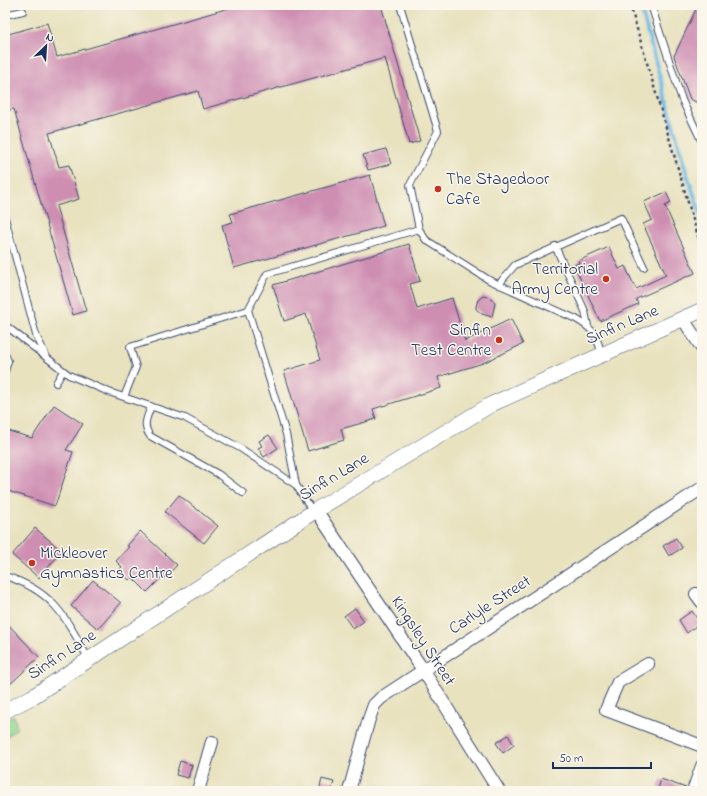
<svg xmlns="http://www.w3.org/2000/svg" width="707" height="796" viewBox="0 0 707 796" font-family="'Indie Flower',sans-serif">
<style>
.green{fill:#96d68d;stroke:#588276}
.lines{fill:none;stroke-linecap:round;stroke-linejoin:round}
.stream{stroke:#66b6e1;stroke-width:4}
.building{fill:#ce8eb2}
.service-casing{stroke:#3a4a6d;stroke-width:8}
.minor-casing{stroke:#3a4a6d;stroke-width:14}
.tertiary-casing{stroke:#3a4a6d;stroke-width:16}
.path{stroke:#3a4a6d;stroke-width:2.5;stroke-dasharray:3 3;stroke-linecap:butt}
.service{stroke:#fff;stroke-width:6}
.minor{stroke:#fff;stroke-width:12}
.tertiary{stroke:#fff;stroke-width:15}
.poi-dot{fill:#c8321e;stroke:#fbf7ec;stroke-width:1.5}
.labels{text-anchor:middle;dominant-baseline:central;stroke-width:3;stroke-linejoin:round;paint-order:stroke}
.poi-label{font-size:17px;fill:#1b2f5e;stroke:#fbf7ec;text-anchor:start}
.street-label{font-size:17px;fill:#1b2f5e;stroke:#fbf7ec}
</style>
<rect width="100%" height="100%" fill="#fbf7ec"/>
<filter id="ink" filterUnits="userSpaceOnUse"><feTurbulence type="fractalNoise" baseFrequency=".025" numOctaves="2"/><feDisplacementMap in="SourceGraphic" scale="8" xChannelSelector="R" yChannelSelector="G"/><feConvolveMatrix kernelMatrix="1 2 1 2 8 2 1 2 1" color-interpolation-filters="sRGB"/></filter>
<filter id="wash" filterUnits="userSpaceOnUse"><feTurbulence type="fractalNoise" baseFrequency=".012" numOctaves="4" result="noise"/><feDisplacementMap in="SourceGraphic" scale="16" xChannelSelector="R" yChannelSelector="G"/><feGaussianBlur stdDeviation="0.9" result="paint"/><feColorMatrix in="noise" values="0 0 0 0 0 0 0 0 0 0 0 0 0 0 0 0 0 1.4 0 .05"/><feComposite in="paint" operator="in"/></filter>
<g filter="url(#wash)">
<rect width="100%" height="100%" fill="#e8e2bf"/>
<!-- green -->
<path class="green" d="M14 716 17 728 5 738V720Z"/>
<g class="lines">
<!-- stream -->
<path class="stream" d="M640 5 686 171 702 218"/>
</g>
<g id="blocks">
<!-- building -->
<path class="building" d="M240 5H381L420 141 409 144 385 58 203 109 198 91 49 133 59 167 69 165 79 199 56 206 86 311 73 315 14 109 5 111V35L47 23 57 57Z
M698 5H702V105L690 99 674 56Z
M386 149 391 164 368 170 363 155Z
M370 175 384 226 234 268 222 225 233 222 230 214Z
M666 192 671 203 665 206 695 273 636 299 638 304 600 321 574 265 579 263 578 261 609 247 619 269 625 266 636 289 666 275 643 224 652 220 644 202Z
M409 244 420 281 410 284 417 309 452 298 465 341 511 319 523 344 483 363 438 377 441 388 373 409 376 419 341 429 344 440 308 451 284 371 320 360 306 314 284 321 273 285Z
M483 296 491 298 495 303 492 317 482 314 476 309V306L478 300Z
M54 405 83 424 66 450 73 452 55 506 5 490V430L32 438Z
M269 435 278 448 264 457 258 448 262 446 259 441Z
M179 495 218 526 204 543 165 512Z
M35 528 62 551 39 578 12 555Z
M140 531 177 565 165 578 163 576 147 592 132 577 129 580 119 570 122 567 116 561 129 547 127 546Z
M676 538 682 548 669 556 663 546Z
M93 580 121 603 98 629 71 606Z
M355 608 364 621 353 629 344 616Z
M692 611 700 623 687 633 679 620Z
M5 621 39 657 5 689Z
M508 735 514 745 503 753 496 743Z
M180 761 192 765 188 778 176 775Z
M322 779 334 782 331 791H319Z
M661 779 686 788V791H663L658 789Z"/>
</g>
</g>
<g filter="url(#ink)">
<use href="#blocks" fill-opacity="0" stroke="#3a4a6d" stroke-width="1"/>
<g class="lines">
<!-- service casing -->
<g class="service-casing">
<path id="service" d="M400 5 438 131 410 185 419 229 426 240 489 280 576 319C596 331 595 334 602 354
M651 5 682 100 702 142
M5 15 23 11
M5 218 36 335 46 356
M555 246 585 311 588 326
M499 285 503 279 515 265 621 218 644 267
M5 325 69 375 109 392 185 418 240 448 296 485
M5 354 8 361 5 371
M56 383 63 371
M124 397 136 367 130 347 248 310
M151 406C147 418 142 425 150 436L218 474 243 493
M313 512 296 485 286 434 248 310 267 274 419 229
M5 576C54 591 66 618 89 660"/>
</g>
<!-- minor casing -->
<g class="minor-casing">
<path id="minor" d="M683 319 702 348
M316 510 423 670 499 791
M696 594 702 602
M648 664 618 682 606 710 702 746
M198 791 212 742
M349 791 369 719 374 705 381 698 702 488
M693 791 702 766"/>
</g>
<!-- tertiary casing -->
<g class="tertiary-casing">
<path id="tertiary" d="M5 711 32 697 313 512 492 404 702 310"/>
</g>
<!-- path -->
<path class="path" d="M630 5 702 250"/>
<!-- service -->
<use href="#service" class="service"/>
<!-- minor -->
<use href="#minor" class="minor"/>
<!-- tertiary -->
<use href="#tertiary" class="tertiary"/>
</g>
</g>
<!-- markers -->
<g class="poi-dot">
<circle cx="438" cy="189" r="4"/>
<circle cx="606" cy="279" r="4"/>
<circle cx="499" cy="340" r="4"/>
<circle cx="32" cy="563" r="4"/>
</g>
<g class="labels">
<!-- poi labels -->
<g class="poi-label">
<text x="446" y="179">The Stagedoor<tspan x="446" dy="20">Cafe</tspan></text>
<text x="598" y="269" text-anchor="end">Territorial<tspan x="598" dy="20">Army Centre</tspan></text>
<text x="491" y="330" text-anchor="end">Sinfin<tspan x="491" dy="20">Test Centre</tspan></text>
<text x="40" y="553">Mickleover<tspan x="40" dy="20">Gymnastics Centre</tspan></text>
</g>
<!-- street labels -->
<g class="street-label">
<text transform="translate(622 325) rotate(-23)">Sinfin Lane</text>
<text transform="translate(334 477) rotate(-31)">Sinfin Lane</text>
<text transform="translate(490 605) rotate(-33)">Carlyle Street</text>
<text transform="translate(423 641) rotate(57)">Kingsley Street</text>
<text transform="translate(62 655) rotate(-33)">Sinfin Lane</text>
</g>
</g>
<!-- margin -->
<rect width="707" height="796" fill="none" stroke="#fbf7ec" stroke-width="20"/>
<!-- north arrow -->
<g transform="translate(46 46) rotate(25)" stroke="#fbf7ec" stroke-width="3" paint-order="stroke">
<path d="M0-3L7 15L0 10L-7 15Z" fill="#1b2f5e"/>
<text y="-6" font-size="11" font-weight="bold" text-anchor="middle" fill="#1b2f5e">N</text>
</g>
<!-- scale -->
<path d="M553 762v6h98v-6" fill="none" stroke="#1b2f5e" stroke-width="2"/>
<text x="559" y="762" font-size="12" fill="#1b2f5e" stroke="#fbf7ec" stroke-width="3" paint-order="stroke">50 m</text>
</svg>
